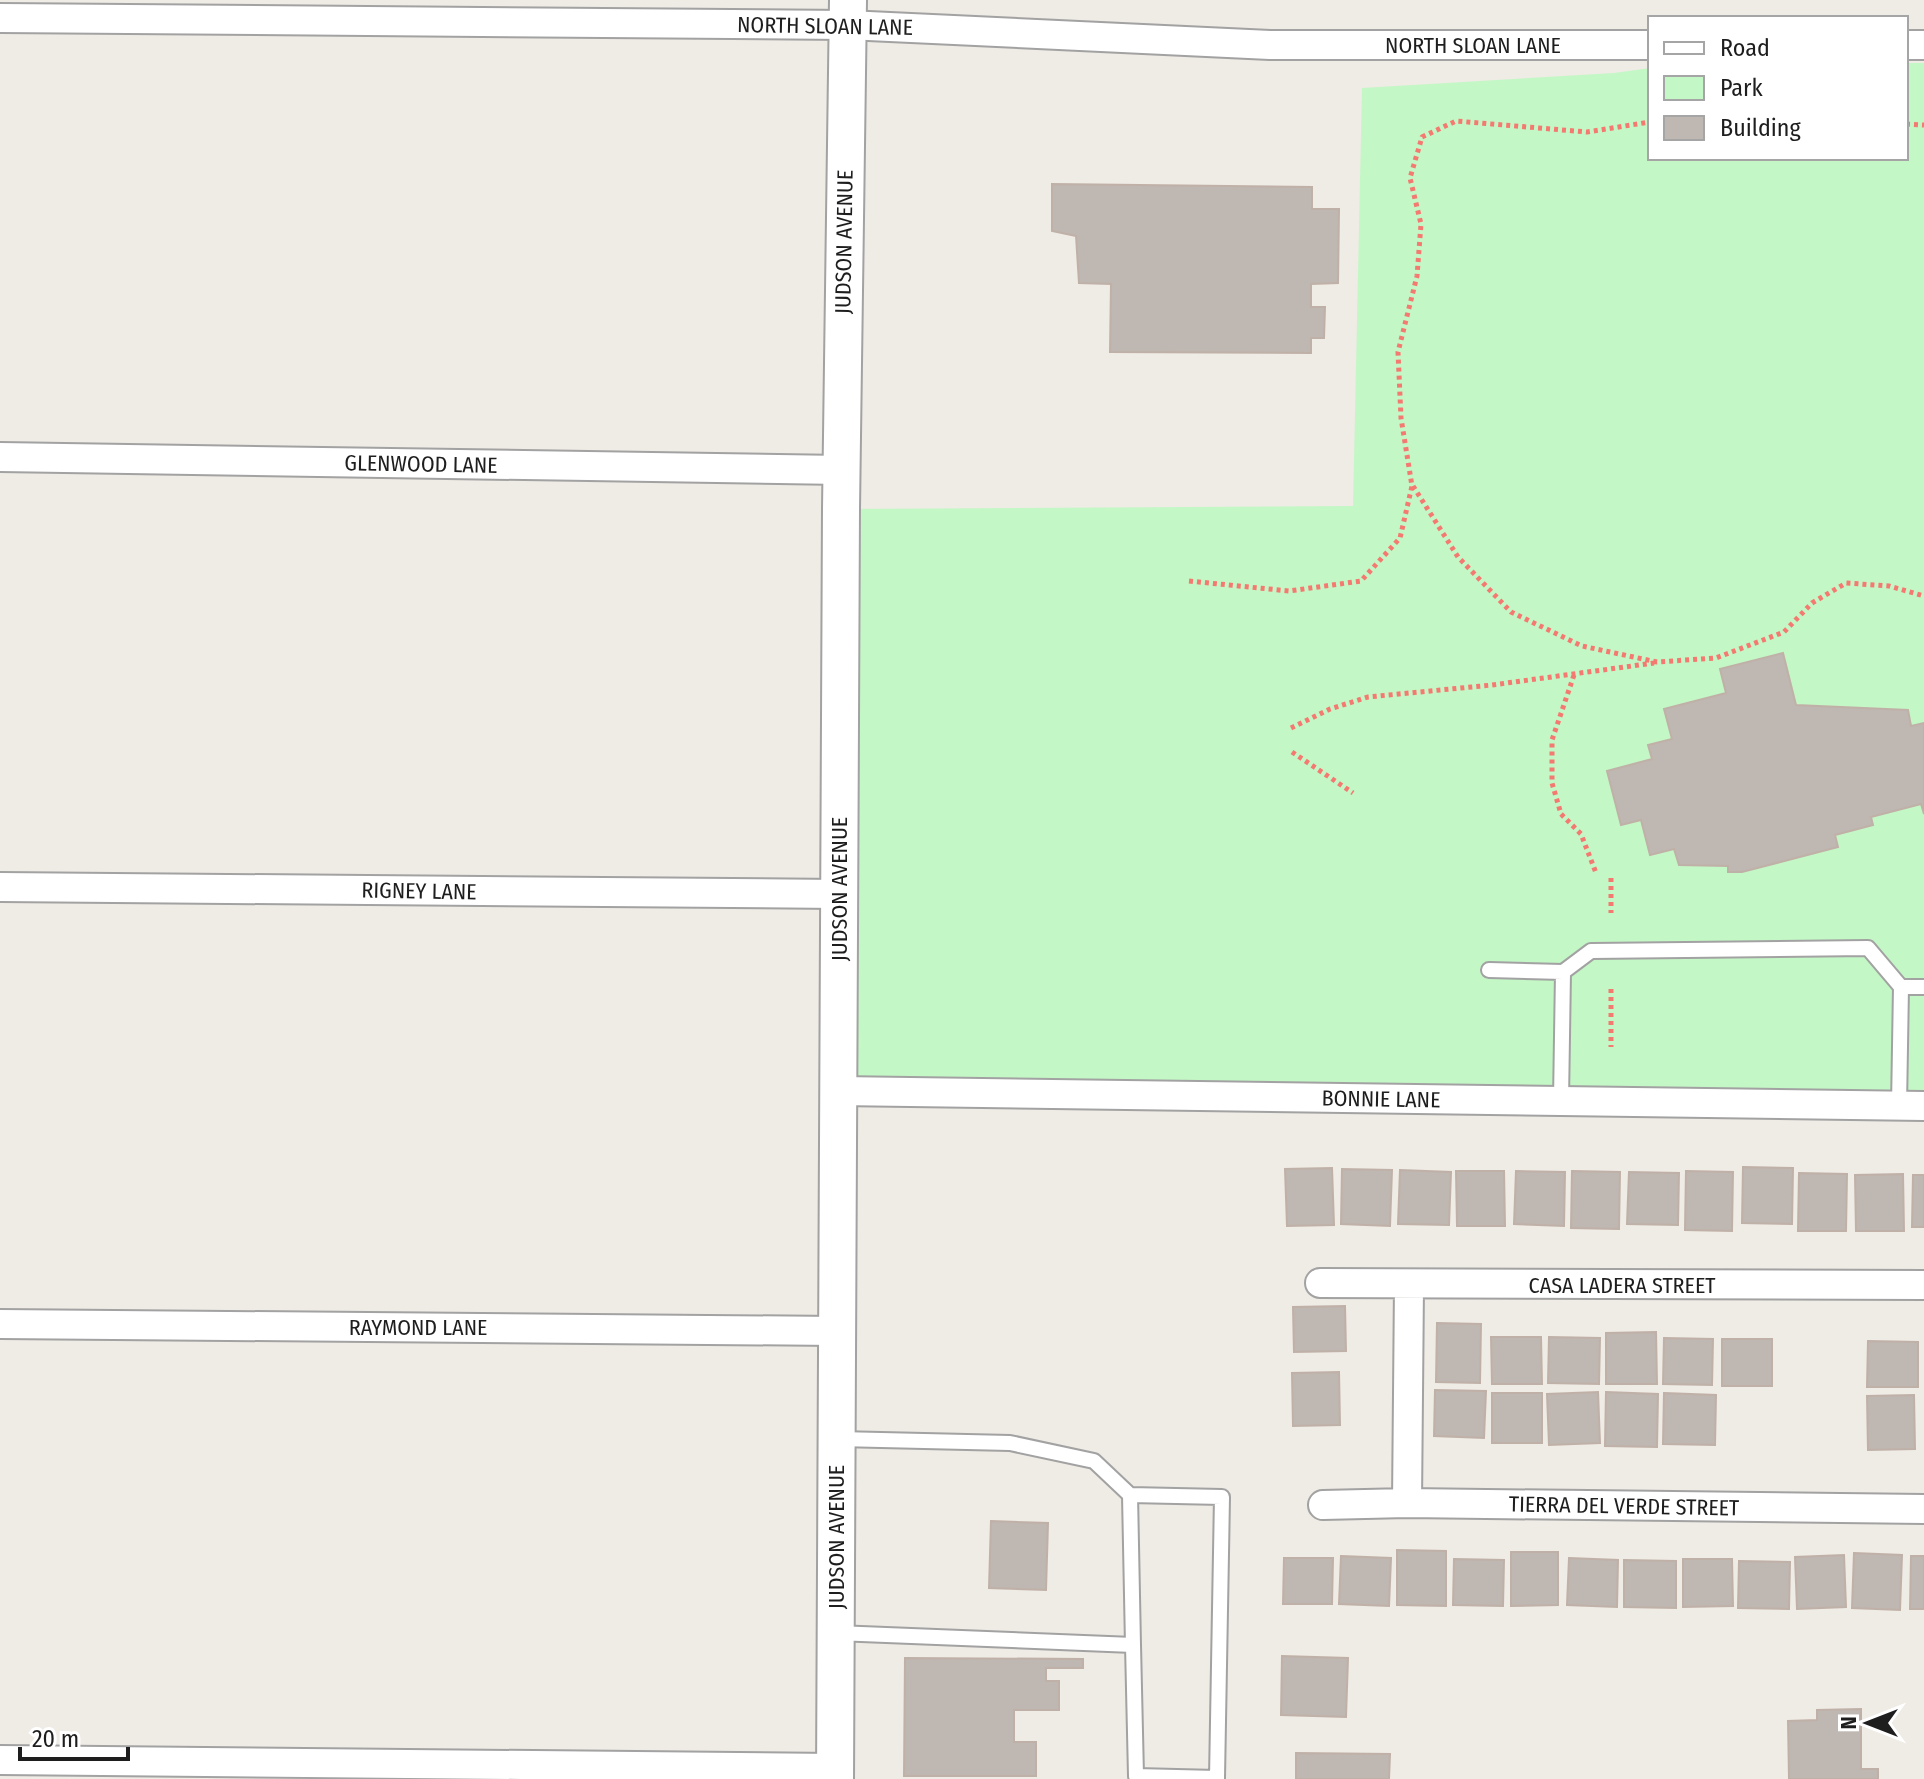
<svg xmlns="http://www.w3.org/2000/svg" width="1924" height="1779" viewBox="0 0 1924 1779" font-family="'Fira Sans Condensed',sans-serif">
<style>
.park{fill:#c4f7c6}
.building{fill:#bfb7b1;stroke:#c0b1a8;stroke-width:2}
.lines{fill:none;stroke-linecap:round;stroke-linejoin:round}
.service-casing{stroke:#a2a2a2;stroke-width:18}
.minor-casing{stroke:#a2a2a2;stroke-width:32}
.tertiary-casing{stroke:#a2a2a2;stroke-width:40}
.path{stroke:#f47a71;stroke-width:5;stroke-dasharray:4 4;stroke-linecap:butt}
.service{stroke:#fff;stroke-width:14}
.minor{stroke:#fff;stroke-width:28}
.tertiary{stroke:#fff;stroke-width:36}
.labels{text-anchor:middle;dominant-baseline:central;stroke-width:6;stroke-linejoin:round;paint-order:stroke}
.street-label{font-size:22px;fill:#1e1e1e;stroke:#fff}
</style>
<rect width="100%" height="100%" fill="#efebe5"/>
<!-- park -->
<path class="park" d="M1906 63H1924V1094L838 1091 841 509 1353 506 1362 88 1614 73 1650 68V158H1906Z"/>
<!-- building -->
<path class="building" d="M1052 184 1312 187V209H1339L1338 283 1311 284V307H1325L1324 338H1311V353L1110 352 1111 284 1079 283 1076 236 1052 231Z
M1783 653 1796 705 1908 710 1911 726 1924 723V814L1921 804 1871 817 1873 825 1835 835 1838 847 1742 872H1728V866L1679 865 1674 849 1650 855 1641 820 1621 825 1607 771 1652 759 1648 745 1672 739 1664 709 1726 693 1720 669Z
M1743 1167 1793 1168 1792 1224 1742 1223Z
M1332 1168 1334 1225 1287 1226 1285 1169Z
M1342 1169 1392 1170 1390 1226 1341 1224Z
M1400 1170 1451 1172 1449 1225 1398 1224Z
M1456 1171H1504L1505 1226H1457Z
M1516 1171 1565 1172 1564 1226 1514 1224Z
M1572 1171 1620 1172 1619 1229 1571 1228Z
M1686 1171 1733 1172 1732 1231 1685 1230Z
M1629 1172 1679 1173 1678 1225 1627 1224Z
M1799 1173 1847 1174 1846 1231H1798Z
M1903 1174 1904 1231H1856L1855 1175Z
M1913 1175H1924V1227H1912Z
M1345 1306 1346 1351 1294 1352 1293 1307Z
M1437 1323 1481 1324 1480 1383 1436 1382Z
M1656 1332 1657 1384H1606V1333Z
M1491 1337H1541L1542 1384H1492Z
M1549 1337 1600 1338 1599 1384 1548 1383Z
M1664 1338 1713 1339 1712 1385 1663 1384Z
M1722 1339H1772V1386H1722Z
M1868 1341 1918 1342V1387H1867Z
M1339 1372 1340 1425 1293 1426 1292 1373Z
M1435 1390 1486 1391 1484 1438 1434 1436Z
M1598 1392 1600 1443 1549 1445 1547 1394Z
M1606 1392 1658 1394 1657 1447 1605 1446Z
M1492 1393H1542V1443H1492Z
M1664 1393 1716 1395 1715 1445 1663 1444Z
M1914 1395 1915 1449 1868 1450 1867 1396Z
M991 1521 1048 1523 1046 1590 989 1588Z
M1397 1550 1446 1551V1606L1397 1605Z
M1511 1552H1558V1605L1511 1606Z
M1854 1553 1902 1555 1900 1610 1852 1608Z
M1844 1555 1846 1607 1797 1609 1795 1557Z
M1341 1556 1391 1558 1389 1606 1339 1604Z
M1911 1556H1924V1609H1910Z
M1284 1558H1333L1332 1604H1283Z
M1569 1558 1618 1560 1617 1607 1567 1605Z
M1454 1559 1504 1560 1503 1606 1453 1605Z
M1683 1559H1732L1733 1606 1683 1607Z
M1624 1560 1676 1561V1608L1624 1607Z
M1739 1561 1790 1562 1789 1609 1738 1608Z
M1282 1656 1348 1658 1346 1717 1281 1715Z
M905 1658 1083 1659V1668H1046V1681H1059V1710H1014V1742H1036V1776H904Z
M1861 1709V1769H1878V1779H1789L1788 1721 1817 1720V1710Z
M1296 1753 1390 1754 1389 1779H1296Z"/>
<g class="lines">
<!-- service casing -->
<g class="service-casing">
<path id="service" d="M1489 970 1563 972 1561 1101
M1563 972 1591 951 1868 948 1901 987 1899 1106
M1901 987H1924
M838 1439 1010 1443 1094 1461 1130 1495
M836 1633 1133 1645 1136 1776 1217 1778 1222 1497 1130 1495 1133 1645"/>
</g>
<!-- minor casing -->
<g class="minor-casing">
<path id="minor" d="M0 18 847 25 1270 45H1650
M1906 45H1924
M0 457 842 470
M0 887 839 894
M838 1091 1924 1106
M1320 1283 1924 1285
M0 1324 837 1331
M1407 1503 1409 1285
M1323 1505 1407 1503 1924 1509
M0 1760 835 1768"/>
</g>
<!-- tertiary casing -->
<g class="tertiary-casing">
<path id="tertiary" d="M835 1779 841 509 848 0"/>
</g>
<!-- path -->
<path class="path" d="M1906 124 1924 125
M1413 486 1458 557 1511 612 1582 646 1657 662 1716 658 1784 632 1812 603 1846 583 1889 586 1924 596
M1189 581 1289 591 1361 581 1400 538 1412 486 1401 418 1398 352 1417 276 1421 224 1410 178 1422 137 1456 121 1587 132 1650 122
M1574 675 1552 740V783L1561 814 1581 834 1596 873
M1291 728 1330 709 1368 697 1492 685 1654 663
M1292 752 1353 793
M1611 878V913
M1611 989V1047"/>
<!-- service -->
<use href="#service" class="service"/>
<!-- minor -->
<use href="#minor" class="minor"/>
<!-- tertiary -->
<use href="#tertiary" class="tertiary"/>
</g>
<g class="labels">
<!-- street labels -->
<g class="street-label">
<text transform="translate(825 26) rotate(1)">NORTH SLOAN LANE</text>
<text x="1473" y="45">NORTH SLOAN LANE</text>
<text transform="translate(844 242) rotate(-89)">JUDSON AVENUE</text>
<text transform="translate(421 464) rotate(1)">GLENWOOD LANE</text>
<text transform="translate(839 889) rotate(-90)">JUDSON AVENUE</text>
<text transform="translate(419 891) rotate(1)">RIGNEY LANE</text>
<text transform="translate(1381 1099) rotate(1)">BONNIE LANE</text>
<text x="1622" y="1285">CASA LADERA STREET</text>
<text x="418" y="1327">RAYMOND LANE</text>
<text transform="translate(1624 1506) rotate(1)">TIERRA DEL VERDE STREET</text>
<text transform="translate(836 1537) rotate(-90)">JUDSON AVENUE</text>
</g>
</g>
<!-- legend -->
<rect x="1648" y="16" width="260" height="144" fill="#ffffff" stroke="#a5a5a5" stroke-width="2"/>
<rect x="1664" y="42" width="40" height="12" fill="#ffffff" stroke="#a5a5a5" stroke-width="2"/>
<text x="1720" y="56" font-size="24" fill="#1e1e1e">Road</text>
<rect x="1664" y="76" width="40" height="24" fill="#c4f7c6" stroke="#a5a5a5" stroke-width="2"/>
<text x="1720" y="96" font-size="24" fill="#1e1e1e">Park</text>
<rect x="1664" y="116" width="40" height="24" fill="#bfb7b1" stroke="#a5a5a5" stroke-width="2"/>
<text x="1720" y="136" font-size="24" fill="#1e1e1e">Building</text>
<!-- north arrow -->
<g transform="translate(1868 1723) rotate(270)" stroke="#ffffff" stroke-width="6" paint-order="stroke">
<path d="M0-6L14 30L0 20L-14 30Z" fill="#1e1e1e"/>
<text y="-12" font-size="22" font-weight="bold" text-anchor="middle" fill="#1e1e1e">N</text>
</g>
<!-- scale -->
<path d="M20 1747v12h108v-12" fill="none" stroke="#1e1e1e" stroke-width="4"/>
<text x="32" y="1747" font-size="24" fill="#1e1e1e" stroke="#ffffff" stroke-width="6" paint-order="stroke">20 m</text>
</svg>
